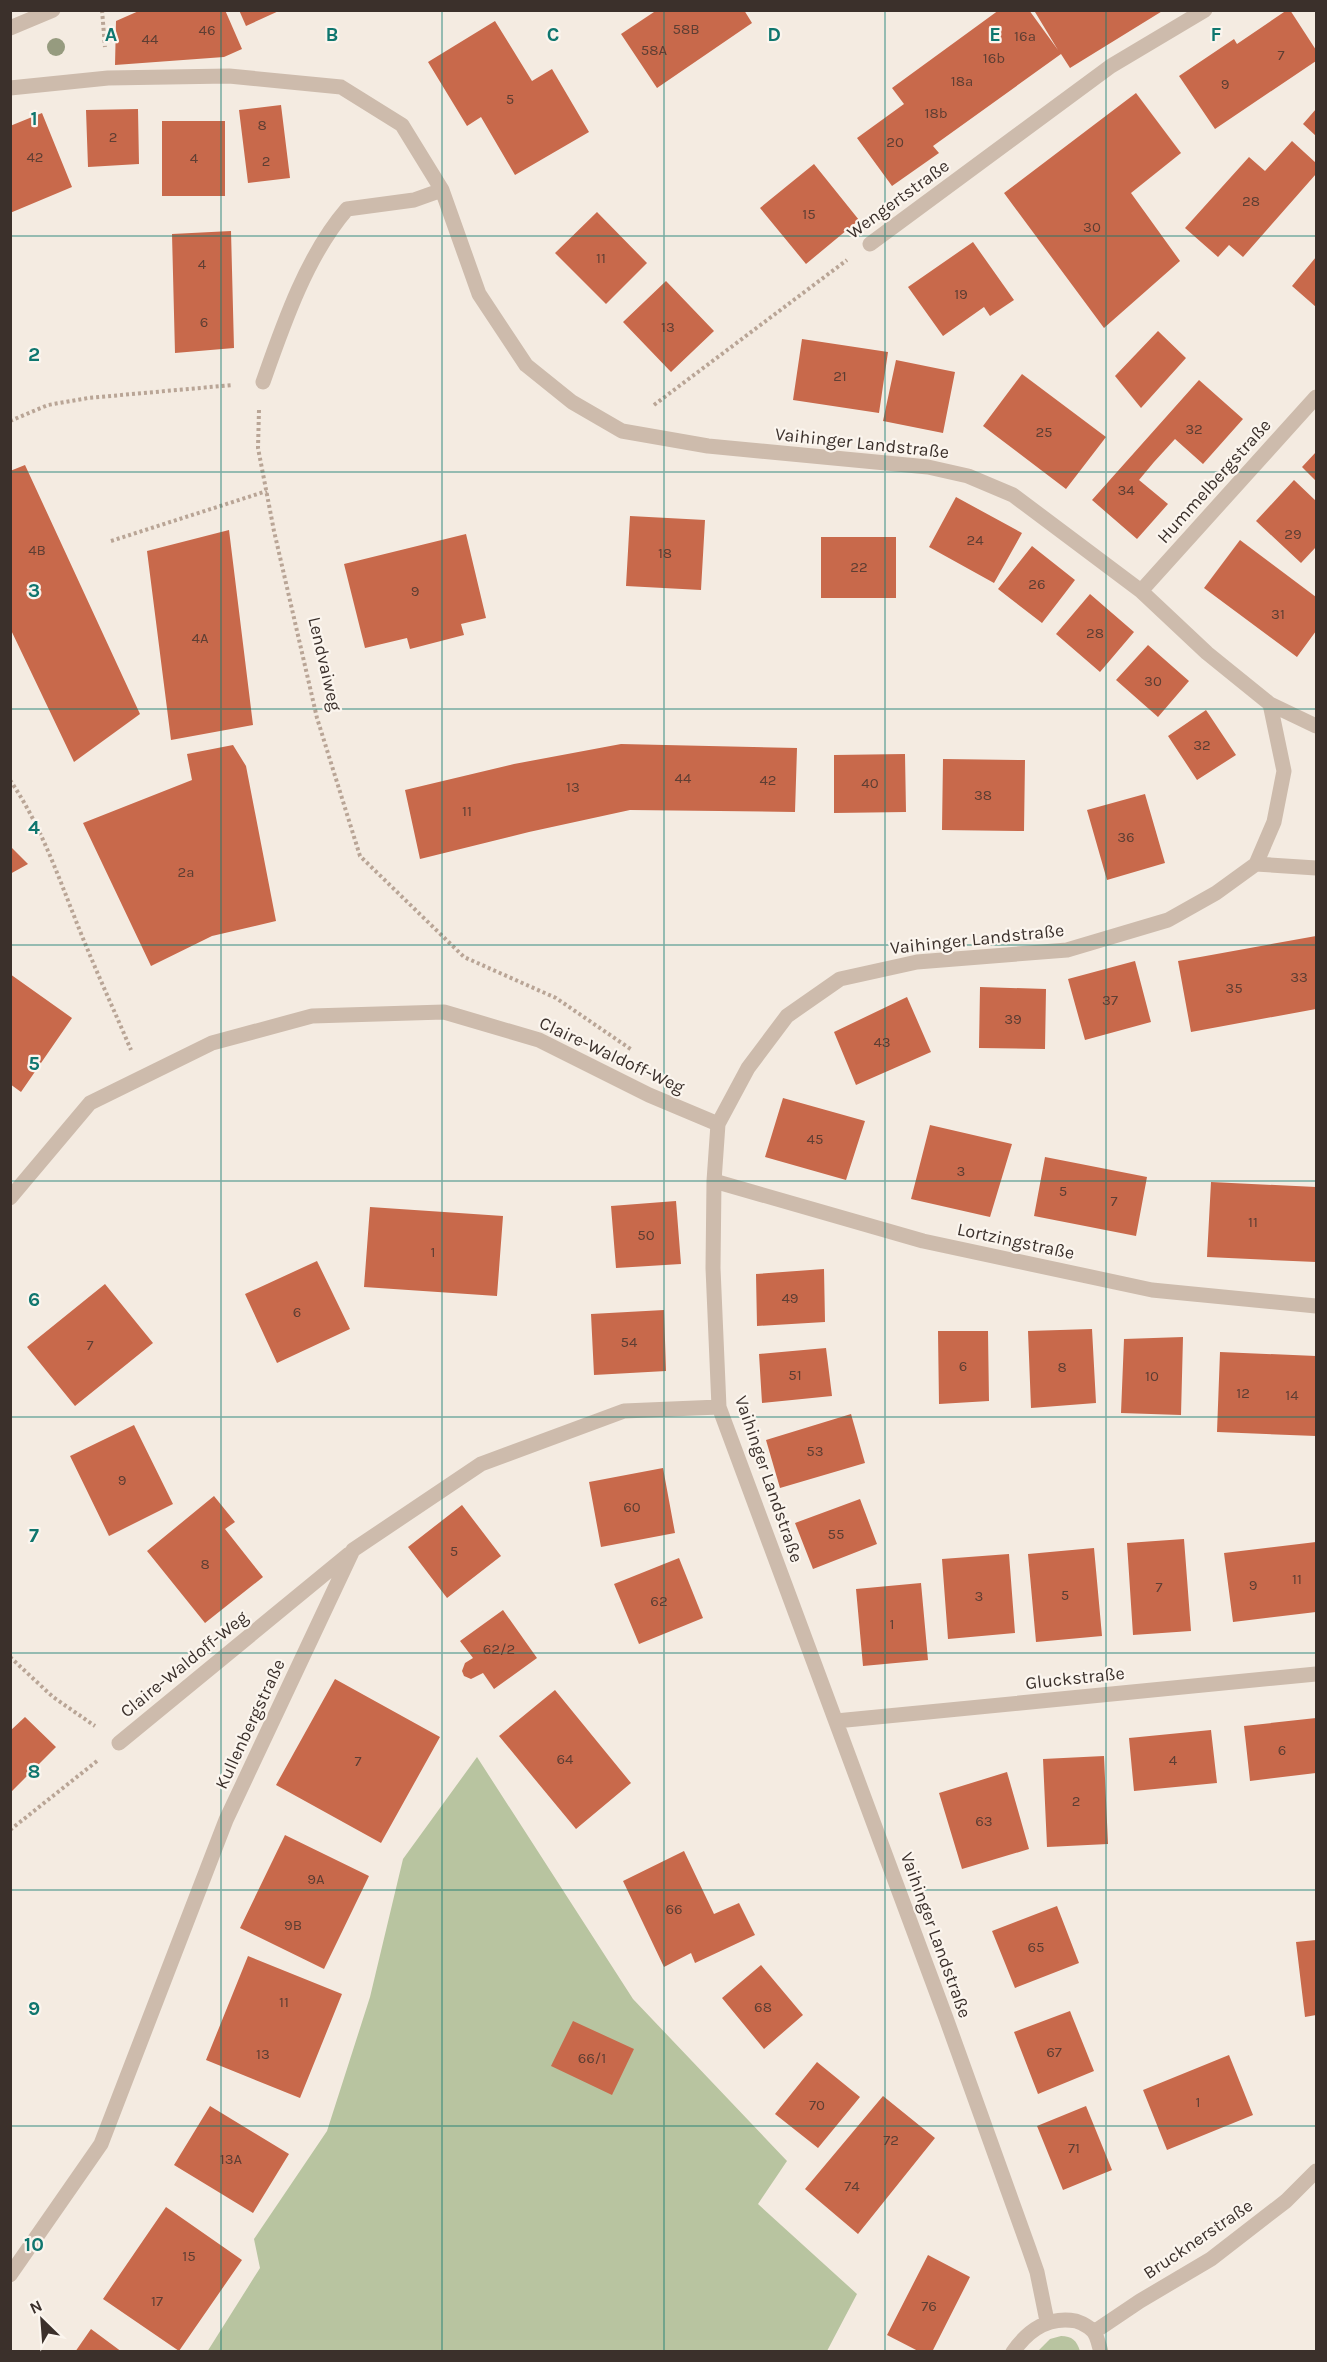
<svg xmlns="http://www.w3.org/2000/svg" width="1327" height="2362" viewBox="0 0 1327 2362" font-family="Karla,sans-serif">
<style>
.green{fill:#b8c4a0}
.building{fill:#c8694b}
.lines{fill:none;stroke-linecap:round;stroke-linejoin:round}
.path{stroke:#b9a596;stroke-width:4;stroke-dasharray:3 3;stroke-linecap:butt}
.minor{stroke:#cdbbac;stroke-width:15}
.tree{fill:#969b7f}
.grid{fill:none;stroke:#0f766e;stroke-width:1.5;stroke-opacity:0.55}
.labels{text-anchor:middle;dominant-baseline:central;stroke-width:4.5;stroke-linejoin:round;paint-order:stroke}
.number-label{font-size:15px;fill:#5e3e33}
.street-label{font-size:18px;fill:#3b302b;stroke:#fbf5ee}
.grid-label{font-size:20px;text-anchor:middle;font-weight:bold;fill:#0f766e;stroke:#fbf5ee;stroke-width:4.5;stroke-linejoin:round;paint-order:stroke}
</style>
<rect width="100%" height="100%" fill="#f4ebe1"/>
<!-- green -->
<path class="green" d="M477 1757 633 1999 787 2161 758 2204 857 2294 827 2351 207 2352 260 2268 254 2239 327 2131 370 1997 403 1859Z
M1061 2336C1072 2336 1077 2341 1080 2351H1038L1050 2339Z"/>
<!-- building -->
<path class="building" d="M141 10H225L242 49 224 57 115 65 116 21Z
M239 10H281L246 26Z
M657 10H744L752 23 657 88 621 34Z
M999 10H1029L1058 50 1035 12 1036 10H1164L1070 68 1061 54 933 146 939 153 892 186 857 138 904 104 892 88Z
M1287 10H1290L1316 50V61L1215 129 1179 76 1234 39 1237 44Z
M495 21 532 81 552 69 589 132 515 175 481 117 467 126 428 62Z
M1136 93 1181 153 1131 193 1180 261 1104 328 1004 193Z
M281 105 290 178 248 183 239 110Z
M138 109 139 164 88 167 86 110Z
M1316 109V136L1303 124Z
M42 113 72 187 10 213V126Z
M162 121H225V196H162Z
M1292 141 1316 163V174L1243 257 1229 245 1218 257 1185 228 1249 157 1265 171Z
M814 164 859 220 806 264 760 208Z
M597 212 647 263 606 304 555 253Z
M231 231 234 348 175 353 172 234Z
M973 242 1014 300 990 316 984 307 943 336 908 287Z
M1316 257V307L1292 286Z
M666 281 714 331 671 372 623 322Z
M1158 331 1186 358 1141 408 1115 376Z
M802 339 888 352 879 413 793 400Z
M896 360 955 372 943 433 883 421Z
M1022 374 1106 437 1066 489 983 426Z
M1199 380 1243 419 1203 464 1175 439 1154 462 1139 480 1168 504 1137 539 1092 500Z
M1316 452V481L1302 467Z
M25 465 140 714 74 762 10 628V471Z
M1294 480 1316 501V547L1301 563 1256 521Z
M956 497 1022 533 994 583 929 547Z
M630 516 705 520 701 590 626 586Z
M229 530 253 725 171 740 147 551Z
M466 534 486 618 461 624 464 635 410 649 407 638 365 648 344 564Z
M821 537H896V598H821Z
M1240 540 1316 597V631L1297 657 1204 588Z
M1032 546 1075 580 1042 623 998 589Z
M1090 594 1134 632 1100 672 1056 634Z
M1148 645 1189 681 1158 717 1116 680Z
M1206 710 1236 755 1197 780 1168 736Z
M621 744 797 748 795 812 630 810 529 832 420 859 405 790 514 764Z
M233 745 246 766 276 921 212 936 151 966 83 823 192 780 187 754Z
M905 754 906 812 834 813V755Z
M943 759 1025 760 1024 831 942 830Z
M1145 794 1165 863 1107 880 1087 810Z
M10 846 28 864 10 874Z
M1316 936V1009L1191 1032 1178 961Z
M1135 961 1151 1022 1085 1040 1068 979Z
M10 974 72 1018 21 1092 10 1084Z
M980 987 1046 989 1045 1049 979 1048Z
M907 997 931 1052 856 1085 834 1032Z
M783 1098 865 1121 846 1180 765 1157Z
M930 1125 1012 1144 990 1217 911 1199Z
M1045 1157 1147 1177 1136 1236 1034 1216Z
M1211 1182 1316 1187V1262L1207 1257Z
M676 1201 681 1264 616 1268 611 1206Z
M370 1207 503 1216 497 1296 364 1287Z
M317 1261 350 1329 277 1363 245 1294Z
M824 1269 825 1322 757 1326 756 1274Z
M105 1284 153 1343 75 1406 27 1347Z
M664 1310 666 1371 594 1375 591 1314Z
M1092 1329 1096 1403 1031 1408 1028 1331Z
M938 1331H988L989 1401 939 1404Z
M1183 1337 1181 1415 1121 1413 1124 1339Z
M826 1348 832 1396 762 1403 759 1354Z
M1220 1352 1316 1356V1436L1217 1432Z
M851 1414 865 1463 780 1488 766 1440Z
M134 1425 173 1504 109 1536 70 1456Z
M663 1468 675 1533 601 1547 589 1482Z
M214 1496 235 1522 225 1529 263 1577 205 1623 147 1551Z
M860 1499 877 1544 813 1569 795 1523Z
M462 1505 501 1556 447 1598 408 1547Z
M1184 1539 1191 1631 1133 1635 1127 1543Z
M1316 1542V1612L1233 1622 1224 1553Z
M1094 1548 1102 1636 1036 1642 1028 1554Z
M1009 1554 1015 1633 948 1639 942 1559Z
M679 1558 703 1618 639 1644 614 1584Z
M921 1583 928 1660 863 1666 856 1589Z
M503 1610 537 1658 494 1689 483 1673 471 1679 464 1676 462 1671 465 1663 473 1658 460 1641Z
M335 1679 440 1737 381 1843 276 1785Z
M555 1690 631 1783 576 1829 499 1736Z
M25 1717 56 1747 10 1793V1731Z
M1316 1718V1773L1250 1781 1244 1726Z
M1211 1730 1217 1783 1134 1791 1129 1738Z
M1104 1756 1108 1844 1047 1847 1043 1759Z
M1007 1772 1029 1849 962 1869 939 1793Z
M285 1835 369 1876 324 1969 240 1928Z
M684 1851 714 1914 739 1903 755 1935 695 1963 691 1953 664 1967 623 1881Z
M1057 1906 1079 1963 1015 1988 992 1931Z
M1316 1940V2015L1305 2017 1296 1942Z
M248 1956 342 1994 300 2098 206 2060Z
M761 1965 803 2015 764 2049 722 1998Z
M1070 2011 1094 2071 1038 2094 1014 2032Z
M573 2021 634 2049 612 2095 551 2066Z
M1229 2055 1253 2115 1167 2150 1143 2090Z
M817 2062 860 2097 818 2148 775 2114Z
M883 2096 935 2138 858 2234 805 2189Z
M210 2106 289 2154 253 2213 174 2165Z
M1086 2106 1112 2170 1063 2190 1037 2126Z
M166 2207 242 2260 179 2351 103 2299Z
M928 2255 970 2277 932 2352H920L887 2335Z
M91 2329 122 2352H75Z"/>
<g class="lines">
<!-- path -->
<path class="path" d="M102 10 105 47
M654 405 847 260
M259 410 258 448 274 531 317 718 360 856 464 957 556 998 632 1050
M10 421 48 405 88 398 233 385
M111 541 267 491
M10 780C42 827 59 879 80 931 96 971 114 1010 131 1050
M10 1657 53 1697 95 1726
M10 1830 97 1761"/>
<!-- minor -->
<path class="minor" d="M10 28 53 10
M10 88 108 78 229 76 341 87 402 125 442 190 479 294 526 365 572 402 622 431 708 446 928 467 968 476 1013 495 1141 591 1207 653 1270 704 1284 771 1274 822 1256 864 1216 893 1168 920 1067 950 917 962 840 979 787 1016 748 1068 718 1124 714 1181 713 1268 719 1407 946 2018 1029 2249 1037 2272 1047 2321
M870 244 1111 66 1205 10
M263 382C283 325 307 255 347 209L414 200 442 190
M1141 591 1316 397
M1270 704 1316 726
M1256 864 1316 868
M714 1181 923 1241 1152 1290 1316 1306
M10 1198 90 1103 212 1043 312 1016 444 1012 539 1040 649 1095 718 1124
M836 1721 1316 1674
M119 1743 349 1554
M10 2275 101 2144 226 1820 353 1550 481 1464 624 1411 719 1407
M1094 2332 1140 2301 1211 2259 1286 2201 1316 2171
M1013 2352C1028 2330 1049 2316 1076 2321 1082 2323 1092 2328 1095 2334 1098 2339 1099 2346 1101 2352"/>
</g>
<!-- trees -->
<circle class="tree" cx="56" cy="47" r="9"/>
<!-- grid -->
<path class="grid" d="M221 10V2352M442 10V2352M664 10V2352M885 10V2352M1106 10V2352M10 236H1316M10 472H1316M10 709H1316M10 945H1316M10 1181H1316M10 1417H1316M10 1653H1316M10 1890H1316M10 2126H1316"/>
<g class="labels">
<!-- number labels -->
<g class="number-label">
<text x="686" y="29">58B</text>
<text x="207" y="30">46</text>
<text x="1025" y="36">16a</text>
<text x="150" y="39">44</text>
<text x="654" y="50">58A</text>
<text x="1281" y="55">7</text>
<text x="994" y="58">16b</text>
<text x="962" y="81">18a</text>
<text x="1225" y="84">9</text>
<text x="510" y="99">5</text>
<text x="936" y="113">18b</text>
<text x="262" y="125">8</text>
<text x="113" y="137">2</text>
<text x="895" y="142">20</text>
<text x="35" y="157">42</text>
<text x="194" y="158">4</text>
<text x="266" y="161">2</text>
<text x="1251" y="201">28</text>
<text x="809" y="214">15</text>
<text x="1092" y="227">30</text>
<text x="601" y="258">11</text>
<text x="202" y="264">4</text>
<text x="961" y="294">19</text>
<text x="204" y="322">6</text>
<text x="668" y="327">13</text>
<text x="840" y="376">21</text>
<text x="1194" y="429">32</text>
<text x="1044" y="432">25</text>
<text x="1126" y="490">34</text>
<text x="1293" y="534">29</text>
<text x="975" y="540">24</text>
<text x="37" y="550">4B</text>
<text x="665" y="553">18</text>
<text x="859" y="567">22</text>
<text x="1037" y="584">26</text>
<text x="415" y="591">9</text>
<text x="1278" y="614">31</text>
<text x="1095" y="633">28</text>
<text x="200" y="638">4A</text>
<text x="1153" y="681">30</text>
<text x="1202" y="745">32</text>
<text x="683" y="778">44</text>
<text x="768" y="780">42</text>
<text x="870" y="783">40</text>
<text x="573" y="787">13</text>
<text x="983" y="795">38</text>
<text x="467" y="811">11</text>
<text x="1126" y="837">36</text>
<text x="186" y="872">2a</text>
<text x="1299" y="977">33</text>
<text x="1234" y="988">35</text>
<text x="1110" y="1000">37</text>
<text x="1013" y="1019">39</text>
<text x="882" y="1042">43</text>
<text x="815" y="1139">45</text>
<text x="961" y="1171">3</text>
<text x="1063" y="1191">5</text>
<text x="1114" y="1201">7</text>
<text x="1253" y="1222">11</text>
<text x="646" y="1235">50</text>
<text x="433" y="1252">1</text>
<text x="790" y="1298">49</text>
<text x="297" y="1312">6</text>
<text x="629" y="1342">54</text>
<text x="90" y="1345">7</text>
<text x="963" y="1366">6</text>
<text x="1062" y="1367">8</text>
<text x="795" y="1375">51</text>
<text x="1152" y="1376">10</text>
<text x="1243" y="1393">12</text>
<text x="1292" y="1395">14</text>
<text x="815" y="1451">53</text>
<text x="122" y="1480">9</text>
<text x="632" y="1507">60</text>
<text x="836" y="1534">55</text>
<text x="454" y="1551">5</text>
<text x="205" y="1564">8</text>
<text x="1297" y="1579">11</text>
<text x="1253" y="1585">9</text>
<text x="1159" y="1587">7</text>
<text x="1065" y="1595">5</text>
<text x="979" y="1596">3</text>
<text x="659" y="1601">62</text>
<text x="892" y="1624">1</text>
<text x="499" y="1649">62/2</text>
<text x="1282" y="1750">6</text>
<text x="565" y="1759">64</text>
<text x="1173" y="1760">4</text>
<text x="358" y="1761">7</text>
<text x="1076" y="1801">2</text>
<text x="984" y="1821">63</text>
<text x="316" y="1879">9A</text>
<text x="674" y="1909">66</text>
<text x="293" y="1925">9B</text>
<text x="1036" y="1947">65</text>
<text x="284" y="2002">11</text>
<text x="763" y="2007">68</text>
<text x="1054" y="2052">67</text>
<text x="263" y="2054">13</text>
<text x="592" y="2058">66/1</text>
<text x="1198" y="2102">1</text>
<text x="817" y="2105">70</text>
<text x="891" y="2140">72</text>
<text x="1074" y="2148">71</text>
<text x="231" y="2159">13A</text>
<text x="852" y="2186">74</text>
<text x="189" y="2256">15</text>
<text x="157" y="2301">17</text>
<text x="929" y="2306">76</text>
</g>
<!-- street labels -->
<g class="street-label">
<text transform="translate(898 199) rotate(-36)">Wengertstraße</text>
<text transform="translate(862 443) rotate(6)">Vaihinger Landstraße</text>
<text transform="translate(1214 481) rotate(-48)">Hummelbergstraße</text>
<text transform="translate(325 664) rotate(77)">Lendvaiweg</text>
<text transform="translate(977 939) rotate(-6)">Vaihinger Landstraße</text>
<text transform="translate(612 1055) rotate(25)">Claire-Waldoff-Weg</text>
<text transform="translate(1016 1241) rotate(12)">Lortzingstraße</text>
<text transform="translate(769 1479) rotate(71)">Vaihinger Landstraße</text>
<text transform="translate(184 1664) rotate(-39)">Claire-Waldoff-Weg</text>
<text transform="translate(1075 1678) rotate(-6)">Gluckstraße</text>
<text transform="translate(250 1724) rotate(-65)">Kullenbergstraße</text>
<text transform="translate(936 1935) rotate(70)">Vaihinger Landstraße</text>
<text transform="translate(1198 2239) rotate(-34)">Brucknerstraße</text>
</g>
</g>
<g class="grid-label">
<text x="111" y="41">A</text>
<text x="332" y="41">B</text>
<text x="553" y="41">C</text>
<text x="774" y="41">D</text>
<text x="995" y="41">E</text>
<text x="1216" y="41">F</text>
<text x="34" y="125">1</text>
<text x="34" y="361">2</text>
<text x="34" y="597">3</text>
<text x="34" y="834">4</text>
<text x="34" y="1070">5</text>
<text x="34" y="1306">6</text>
<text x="34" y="1542">7</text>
<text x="34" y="1778">8</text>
<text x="34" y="2015">9</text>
<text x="34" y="2251">10</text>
</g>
<!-- border -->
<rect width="1327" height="2362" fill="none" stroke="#3b302b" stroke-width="24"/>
<!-- north arrow -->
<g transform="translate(42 2320) rotate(335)" stroke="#fbf5ee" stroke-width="4.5" paint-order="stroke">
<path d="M0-4.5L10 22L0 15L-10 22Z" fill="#3b302b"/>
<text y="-9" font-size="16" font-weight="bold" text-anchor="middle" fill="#3b302b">N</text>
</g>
</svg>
